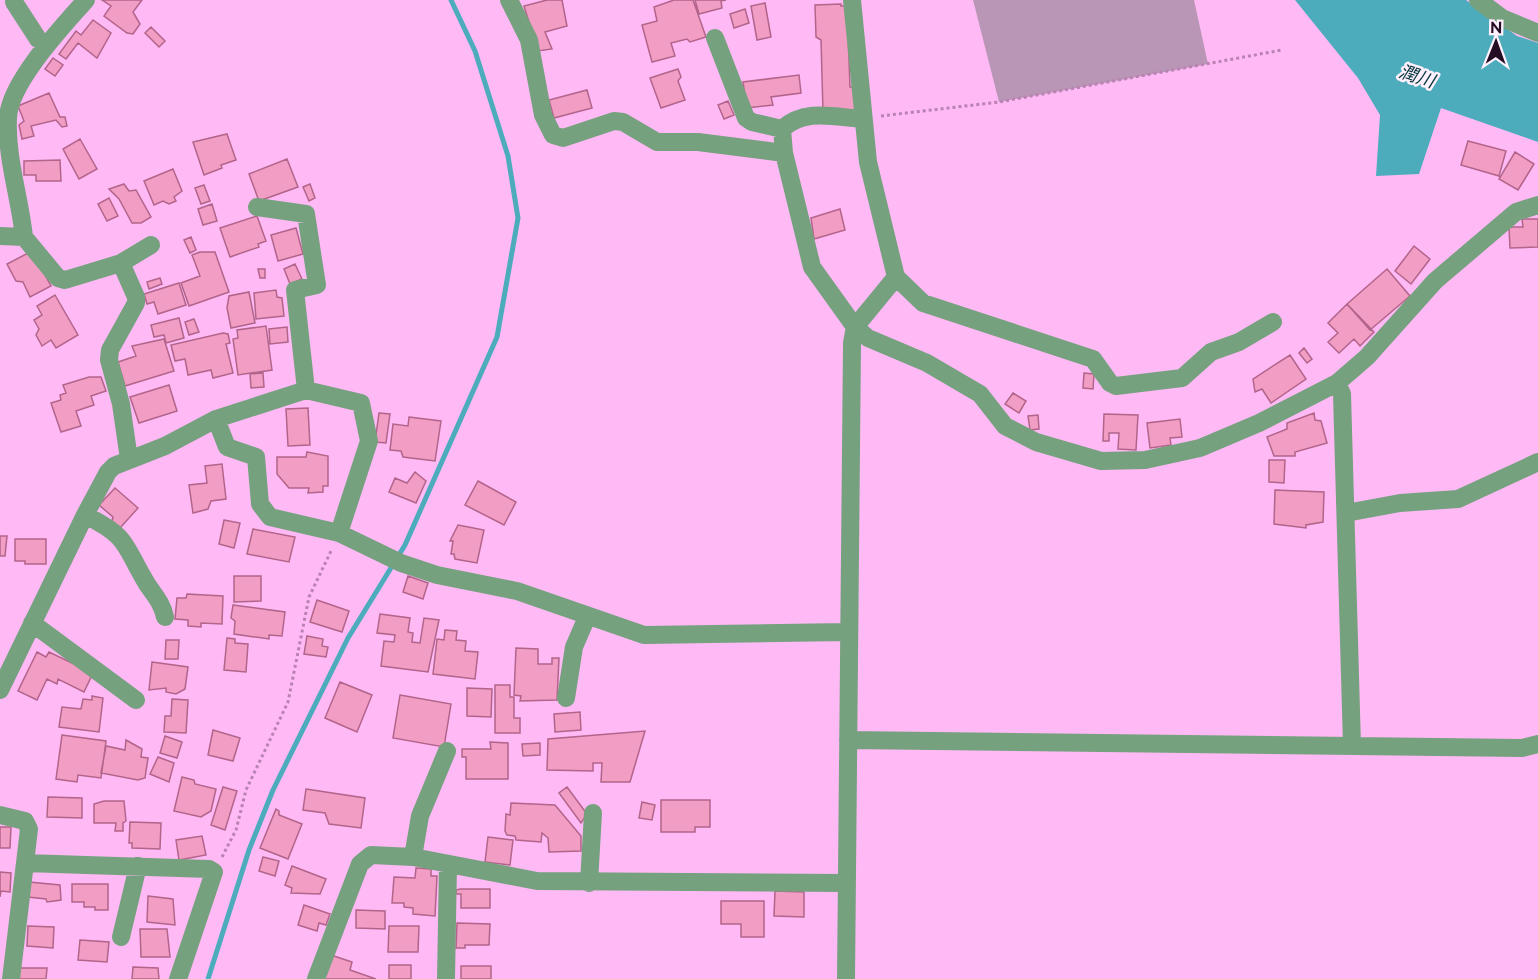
<svg xmlns="http://www.w3.org/2000/svg" width="1538" height="979" viewBox="0 0 1538 979" font-family="Raleway,'Noto Sans JP',sans-serif">
<style>
.green{fill:#b996b5}
.water{fill:#4cacbc}
.lines{fill:none;stroke-linecap:round;stroke-linejoin:round}
.stream{stroke:#4cacbc;stroke-width:5}
.building{fill:#f19dc4;stroke:#b2648a;stroke-width:1.5}
.path{stroke:#b982b2;stroke-width:3;stroke-dasharray:3 3;stroke-linecap:butt}
.minor{stroke:#76a17f;stroke-width:18}
.labels{text-anchor:middle;dominant-baseline:central;stroke-width:5;stroke-linejoin:round;paint-order:stroke}
.water-label{font-size:18px;font-style:italic;fill:#04343b;stroke:#fff1fd}
</style>
<rect width="100%" height="100%" fill="#ffbaf6"/>
<!-- green -->
<path class="green" d="M973 0H1194L1208 64 999 102Z"/>
<!-- water -->
<path class="water" d="M1295 0H1466L1517 36 1538 43V142L1441 108 1419 174 1376 176 1380 115 1358 78Z"/>
<g class="lines">
<!-- stream -->
<path class="stream" d="M208 979 249 850 273 790 348 638 405 545 497 337 518 218 508 156 475 51 451 0"/>
</g>
<!-- building -->
<path class="building" d="M102 0H142L133 12 140 24 133 34 127 33 104 16 111 6Z
M547 0H562L567 26 545 32 552 49 538 51 524 6Z
M674 0H693L706 37 690 42 687 39 671 43 675 56 652 62 642 25 657 21 654 7Z
M695 0H726L721 1 722 8 699 14Z
M765 3 771 37 757 40 751 6Z
M841 4V6H847L850 87H855V111L823 112 821 40 816 37 815 5Z
M745 9 749 23 734 28 730 14Z
M93 20 111 33 97 58 78 43 66 59 59 54 76 31 81 35Z
M151 27 165 41 159 47 145 33Z
M53 58 63 65 55 76 45 69Z
M678 69 681 77 678 81 685 100 661 108 650 78Z
M799 75 801 93 771 97 773 105 747 108 743 82Z
M587 90 592 108 554 118 549 100Z
M49 93 60 117H65L67 126 62 127 56 120 31 126 34 136 22 139 19 125 24 121 18 106Z
M728 101 734 115 724 119 718 105Z
M227 134 236 160 221 165 222 168 204 175 193 142Z
M80 139 97 169 79 179 63 149Z
M1468 141 1506 151 1499 176 1461 165Z
M1515 152 1534 164 1518 190 1499 179Z
M287 159 298 187 259 201 249 174Z
M60 160 61 181H36V175H24V161Z
M173 169 182 191 174 197 176 201 169 204 163 201 154 205 144 181Z
M124 184 129 191 136 190 151 217 141 223H132L119 199 109 189Z
M310 184 315 198 309 201 303 187Z
M204 185 210 201 201 204 195 188Z
M109 198 118 216 107 221 98 204Z
M212 204 217 221 203 225 198 209Z
M840 209 845 230 814 239 811 218Z
M257 216 266 241 258 244 259 247 230 257 220 228Z
M1522 219H1538V247L1510 248 1509 227H1523Z
M296 228 303 254 278 261 271 235Z
M191 237 196 250 190 253 184 240Z
M1414 246 1430 259 1411 284 1395 271Z
M32 251 51 286 30 297 23 282 16 281 7 264Z
M200 252H215L229 292 189 306 181 283 200 276 192 255Z
M295 264 302 279 290 284 284 269Z
M258 269H265V278H260Z
M1387 269 1410 296 1370 330 1347 304Z
M160 278 162 284 149 289 147 282Z
M179 283 186 305 158 314 154 302 147 304 144 294Z
M276 290 277 297 282 298 284 316 256 319 254 293Z
M249 292 255 323 231 328 227 308 229 296Z
M55 295 78 335 56 348 51 340 42 346 36 335 39 329 34 320 42 315 37 306Z
M1347 304 1374 332 1360 346 1354 339 1339 353 1328 342 1338 333 1328 323Z
M179 318 184 338 166 343 164 335 154 337 151 325Z
M194 319 199 332 189 335 185 322Z
M266 326 272 370 238 375 233 339 238 338 237 330Z
M287 327 288 342 270 344 269 329Z
M223 333 228 334 230 343 226 344 233 373 213 378 211 370 188 375 185 359 175 361 171 345Z
M164 339 174 371 125 386 118 362 136 356 132 346Z
M1304 348 1312 359 1307 363 1299 353Z
M1290 355 1306 379 1271 403 1262 389 1255 392 1253 379Z
M263 373 264 387 251 388 250 374Z
M1084 373 1094 374 1093 389 1083 388Z
M89 377H101L106 391 91 396 94 405 76 411 81 426 61 432 51 403 61 400 60 395 66 393 63 385Z
M169 385 177 411 139 423 130 397Z
M1013 393 1026 401 1019 413 1005 404Z
M308 408 310 445 288 446 286 409Z
M379 413 390 414 386 443 375 442Z
M1314 413 1315 420 1321 421 1327 443 1295 452V456H1274L1267 437 1287 429V423Z
M1104 414 1138 415 1136 450 1118 449 1119 433H1109V441H1103Z
M1038 415 1039 429 1030 430 1028 416Z
M409 417 441 421 435 461 403 457 401 451 390 450 393 424 408 426Z
M1180 419 1182 437 1170 438 1171 445 1150 448 1147 423Z
M307 452 328 456V486H323V492L308 493 309 488H289L277 474V457H306Z
M1269 460H1285L1284 483 1269 482Z
M222 464 226 499 211 501 208 509 193 513 189 485 207 483 205 466Z
M415 472 426 481 416 503 389 492 395 478 407 483Z
M478 481 516 502 504 525 465 505Z
M115 488 138 508 120 528 112 521 113 517 99 505Z
M1275 490 1324 492 1323 522 1306 525V528L1274 524Z
M224 520 240 523 234 548 219 544Z
M458 525 484 530 477 563 455 559 454 554H451L453 541H450Z
M253 529 295 537 289 562 247 554Z
M0 536H7L5 556H0Z
M15 539H46V564H25V561H15Z
M234 576H261V601L234 602Z
M408 576 428 583 423 599 403 592Z
M187 594 223 596 222 624 201 623V627L188 626V620L175 619 177 598H186Z
M317 600 349 611 342 632 310 622Z
M233 605 285 612 282 636 269 635V639L234 634 235 621 231 618Z
M380 614 410 618 408 632 413 633 412 642 420 643 424 618 439 620 428 672 381 666 384 641 394 642 395 635 377 633Z
M445 630 457 631 456 640 466 641 465 651 478 652 475 679 433 674 437 639 444 640Z
M307 636 323 639 322 646 328 647 326 657 304 654Z
M227 638 235 639V643L248 644 246 672 224 670Z
M166 640H179L178 659H165Z
M516 648 538 649V664H552V658H559L557 700 520 701 521 696 514 695Z
M37 652 46 657 49 652 93 673 84 692 58 679 57 684 47 679 37 700 18 691Z
M152 662 188 667 185 689 176 694 166 692V688L149 690Z
M340 682 372 695 357 732 325 718Z
M495 685H510V697H514V718H520V733H495Z
M467 688 492 689 491 717 467 716Z
M400 695 451 704 444 747 393 738Z
M92 696 103 698 99 732 59 727 62 707 81 709 83 699 92 700Z
M172 699 188 700 186 733 164 732 165 716H171Z
M580 712 581 730 555 732 554 714Z
M213 730 240 738 233 761 208 755Z
M645 731 630 782H601L602 763H593V771L547 770 548 739Z
M62 735 106 741 101 778 78 775 77 782 56 779Z
M165 736 182 742 177 758 160 753Z
M126 740 142 749 141 757 148 758 145 778 138 780 101 773 106 746 125 750Z
M490 742 508 743V779H466V757H462V749H491Z
M540 743V755L523 756 522 744Z
M158 757 174 763 169 782 150 774Z
M182 777 194 780 195 784 216 789 211 811 201 817 174 811Z
M223 787 237 791 225 830 211 825Z
M567 787 587 814 581 823 559 793Z
M306 789 365 798 361 828 329 824 325 813 303 810Z
M48 797 82 798V818L47 817Z
M661 800H710V827H695V832H661Z
M104 801H124L126 821 123 823V831H115L116 823H94V804Z
M642 802 655 805 652 820 639 818Z
M511 803 555 805 581 836V851L549 852 548 838 542 833 541 842 516 840 515 836 507 835 505 831 506 814 510 815Z
M276 809 279 811V815L302 824 288 859 260 848Z
M130 822 161 823 160 849 132 848V843H129Z
M0 827H11L10 848H0Z
M202 836 206 855 179 860 176 840Z
M488 837 513 840 510 865 485 862Z
M263 857 279 861 275 876 259 871Z
M292 866 326 879 320 894 291 893 292 888 285 885Z
M416 868 431 869V876H437L435 916 413 914V908L404 907V903H392L394 877 415 878Z
M0 872 11 873 10 892 1 891 0 897Z
M29 882 60 885 61 900 47 902 46 899 28 897Z
M72 884H108V910H95V907H84V902H72Z
M460 889H490V908H461V894H456V890Z
M775 891 804 892V917L774 916Z
M148 896 173 899 175 925 147 922Z
M721 901H764V937H741V924H721Z
M304 905 330 914 326 925 319 923 317 931 298 925Z
M356 910 385 911V929L356 928Z
M457 923 490 924 489 945H465V948H456Z
M28 926 54 927 53 948 27 946Z
M389 926H419L418 952H388Z
M140 929H167L170 957H141Z
M80 940 109 942 107 962 78 960Z
M331 955 352 962 350 970 376 979H323Z
M389 965H411V979H389Z
M461 966H491V979H461Z
M133 967 158 968 159 979H132Z
M19 968H47L46 979H18Z"/>
<g class="lines">
<!-- path -->
<path class="path" d="M881 116 999 102 1282 50
M222 857 236 830 246 790 288 702 309 597 332 549"/>
<!-- minor -->
<path class="minor" d="M509 0 529 40 543 115 553 135 563 138 614 121 623 122 657 142H698L784 153
M1478 0 1502 18 1538 33
M14 2 38 39 47 45
M715 38 746 118 752 122 782 129C805 108 834 117 862 119
M782 129 784 153 812 267 855 327 868 338 927 363 980 394 1005 426 1036 442 1101 461 1145 460 1200 448 1259 423 1337 383 1367 357 1435 281 1516 212 1538 205
M257 207 306 214 317 285 295 290 306 390
M0 236 24 237C20 198 6 158 8 118 9 83 63 26 86 0
M24 237 58 278 65 280 121 263 151 245
M121 263 136 297V303L110 350 109 360 121 404 129 459
M896 277 923 303 1093 359 1110 383 1116 386 1182 378 1211 352 1239 342 1273 322
M1337 383 1342 394 1352 746
M216 419 227 447 256 457 260 504 270 517 339 533 401 563 437 575 517 591 644 635 847 632
M1346 513 1400 503 1458 499 1538 462
M85 515C131 538 123 545 147 584 155 596 162 603 165 617
M32 623 136 700
M0 690 85 515 108 472 114 466 165 446 216 419 306 390 361 403 369 441 339 533
M566 698 574 647 587 617
M848 740 1522 748 1538 744
M0 815 25 821 29 829 25 863 209 869 214 872 178 979
M413 857 420 816 447 751
M589 883 593 813
M121 937 138 866
M11 979 25 863
M316 979 360 864 371 855 413 857 537 881 846 883
M446 979 448 864
M846 979 852 343 855 327 896 277 868 162 852 0"/>
</g>
<g class="labels">
<!-- water labels -->
<g class="water-label">
<text transform="translate(1417 76) rotate(18)">潤川</text>
</g>
</g>
<!-- north arrow -->
<g transform="translate(1496 42) rotate(1)" stroke="#fff1fd" stroke-width="4.5" paint-order="stroke">
<path d="M0-4.5L10 22L0 15L-10 22Z" fill="#250d23"/>
<text y="-9" font-size="16" font-weight="bold" text-anchor="middle" fill="#250d23">N</text>
</g>
</svg>
